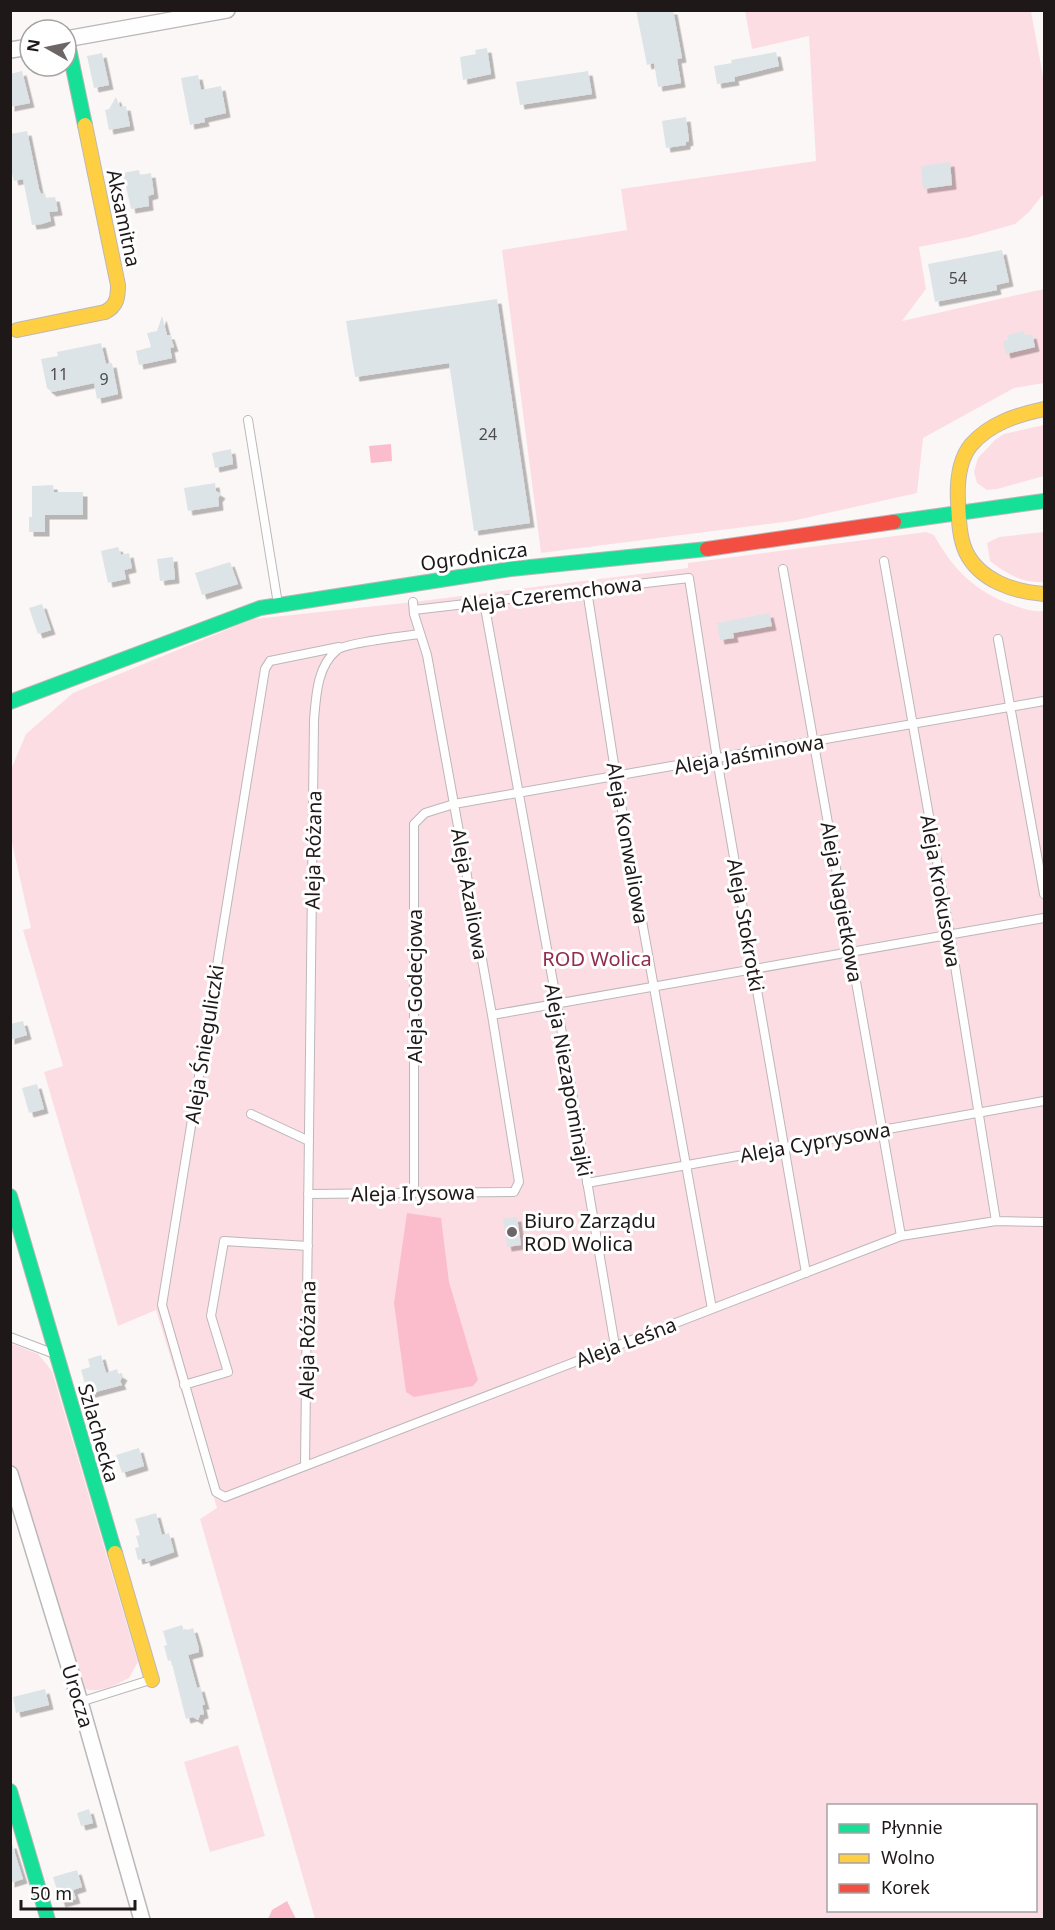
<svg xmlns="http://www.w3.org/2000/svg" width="1055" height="1930" viewBox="0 0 1055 1930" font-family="'Noto Sans',sans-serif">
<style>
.green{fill:#fddde4;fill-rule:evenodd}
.water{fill:#fbbdcb}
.building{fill:#dce4e8;filter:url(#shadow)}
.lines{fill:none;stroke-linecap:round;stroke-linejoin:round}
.lane-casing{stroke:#bcb7b8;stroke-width:10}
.street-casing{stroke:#bcb7b8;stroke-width:18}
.fast-casing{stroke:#bcb7b8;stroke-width:16}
.slow-casing{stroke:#bcb7b8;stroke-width:16}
.jam-casing{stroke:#bcb7b8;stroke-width:16}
.lane{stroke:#fffefe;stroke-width:8}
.street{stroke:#fffefe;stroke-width:15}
.fast{stroke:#16e098;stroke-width:14}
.slow{stroke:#ffcf43;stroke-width:14}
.jam{stroke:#f24e42;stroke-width:14}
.poi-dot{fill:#6c6667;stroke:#fff;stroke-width:2}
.labels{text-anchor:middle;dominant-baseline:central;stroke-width:6;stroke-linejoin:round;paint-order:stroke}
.number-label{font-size:16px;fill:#4e4b4d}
.street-label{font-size:20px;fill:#1e1819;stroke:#fff}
.park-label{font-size:20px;fill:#8f2d4d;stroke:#fff}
.poi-label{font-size:20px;fill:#1e1819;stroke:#fff;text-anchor:start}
</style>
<defs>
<filter id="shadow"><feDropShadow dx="4.5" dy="4.5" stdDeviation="0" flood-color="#0004"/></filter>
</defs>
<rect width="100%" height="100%" fill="#fcf7f7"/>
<!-- green -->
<path class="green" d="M745 11H1031L1044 82V193L1029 212 1015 224 969 237 919 247 926 289 902 321 1044 289V383L1014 388 923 438 917 493 792 521 541 553 502 250 627 230 621 189 816 161 809 36 752 49Z
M1044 425V476L997 489 987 490 977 483 974 472 978 458 995 440 1004 434Z
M926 532 934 535C953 569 975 592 1013 605 1024 609 1032 612 1044 611V1919H315L200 1519 217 1508 156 1310 118 1326 44 1072 63 1066 23 930 31 928 11 838 10 772 26 734 73 693 253 619 413 602 688 568V563ZM828 1806H1036V1910H828Z
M1044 532V582C1023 584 1007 574 990 561L987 543 999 537Z
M10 1343 38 1354 52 1371 138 1662 129 1678C114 1686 90 1699 76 1682L11 1461Z
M238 1745 265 1836 210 1852 184 1762Z"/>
<!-- water -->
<path class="water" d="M391 444 392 461 371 463 369 446Z
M407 1213 441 1218 449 1282 478 1380 473 1386 414 1397 406 1392 394 1303Z
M287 1901 296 1919H268L272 1910Z"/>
<!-- building -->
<path class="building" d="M636 10H673L682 58 677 59 681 83 658 87 654 63 647 65Z
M487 48 491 74 463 80 460 57 476 54 475 50Z
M776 52 779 66 734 77 735 81 717 84 714 66 732 63 731 60Z
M102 53 109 85 94 88 87 56Z
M22 71 30 103 10 107V74Z
M588 71 592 94 520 105 516 82Z
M198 75 201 90 221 86 226 113 204 118 205 122 190 125 181 78Z
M116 97 120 107 126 106 130 126 109 130 105 110 109 109Z
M686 117 689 141 686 142V145L666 148 662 121Z
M27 131 39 189 41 194 45 193 46 198 55 197 58 211 49 212 51 221 42 224 32 225 23 179 14 181 10 165V134Z
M950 162 952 185 923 189 921 166Z
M139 170 140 175 151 173 154 194 148 196 149 206 131 209 123 173Z
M1002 250 1009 282 996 285 997 290 935 302 928 264Z
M497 299 530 523 474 531 449 363 355 377 346 321Z
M162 316 167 335H170L174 347 170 348 172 358 139 365 136 351 151 347 147 333 157 331Z
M1024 331 1025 336 1032 334 1035 347 1006 354 1003 341 1008 340 1007 335Z
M101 343 106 364 112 363 118 394 97 399 94 383 52 392 47 388 41 359 58 356 57 352Z
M231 449 233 464 215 468 212 453Z
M215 483 216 491 221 494 218 498 219 506 188 511 184 488Z
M53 485 54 492H83V515H45V532H29V517H32V486Z
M118 547 121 555 129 553 132 568 124 570 126 579 108 583 101 551Z
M173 557 175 579 160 581 157 559Z
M230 562 238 584 202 595 195 573Z
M42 604 51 630 38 634 29 608Z
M769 613 772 626 733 633 734 638 720 640 717 623Z
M23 1021 27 1035 10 1040V1024Z
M37 1084 44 1109 29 1113 22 1088Z
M517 1217 521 1245 507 1247 503 1219Z
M101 1355 106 1373 117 1369 118 1373 123 1376 120 1381 122 1385 88 1394 81 1370 90 1367 88 1359Z
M139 1448 144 1466 122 1473 116 1455Z
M156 1513 162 1535 169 1533 174 1552 146 1562 145 1558 138 1560 135 1548 139 1547 136 1536 140 1535 135 1519Z
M182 1625 184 1631 193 1628 198 1645 199 1652 188 1655 197 1688 200 1687 205 1705H202L204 1714 200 1715 198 1720 193 1717 186 1719 171 1660 168 1661 164 1646 167 1645 163 1631Z
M45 1689 49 1705 16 1713 13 1697Z
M89 1809 93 1823 81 1826 77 1813Z
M10 1844H12L23 1879 10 1883Z
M77 1870 82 1887 73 1890 76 1899 61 1903 53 1877Z"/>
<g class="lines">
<!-- lane casing -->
<g class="lane-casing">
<path id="lane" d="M248 420 278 604
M884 561 950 935 996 1221
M783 569 901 1236
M587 590 616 777 712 1309
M484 602 557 1004 615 1346
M414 610 689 578 717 759 806 1273
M998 639 1044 894
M339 647 270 661 265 669 162 1305 216 1492 225 1497 901 1236 996 1221 1044 1222
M492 1015 1044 918
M251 1114 309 1141
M587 1183 1044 1101
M414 1193V824L425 813 454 804 1044 701
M308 1194 514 1192 519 1182 492 1015 454 804 427 655 414 614 413 602
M10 1337 52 1353
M184 1385 228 1372 211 1316 224 1241 308 1246
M305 1466 314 720C316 696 317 666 337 650 345 643 405 636 420 634
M80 1702 150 1680"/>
</g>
<!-- street casing -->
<g class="street-casing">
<path id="street" d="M66 39 227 10
M10 50 30 47
M10 1474 80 1702 142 1920"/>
</g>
<!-- fast casing -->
<g class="fast-casing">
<path id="fast" d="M67 39 85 125
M894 522 1044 501
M10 702 260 608 511 569 707 549
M10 1196 115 1553
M10 1791 48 1920"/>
</g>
<!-- slow casing -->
<g class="slow-casing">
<path id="slow" d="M17 330 105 312C117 306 118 297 118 285L85 125
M1044 409C1017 415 990 423 971 445 958 461 957 483 958 502 959 519 959 537 966 552 980 581 1015 592 1044 594
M115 1553 152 1680"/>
</g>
<!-- jam casing -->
<g class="jam-casing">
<path id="jam" d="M707 549 894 522"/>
</g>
<!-- lane -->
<use href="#lane" class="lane"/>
<!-- street -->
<use href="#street" class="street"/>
<!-- fast -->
<use href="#fast" class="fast"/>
<!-- slow -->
<use href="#slow" class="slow"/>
<!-- jam -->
<use href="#jam" class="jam"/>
</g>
<!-- markers -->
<circle class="poi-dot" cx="512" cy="1232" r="6"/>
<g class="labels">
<!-- number labels -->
<g class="number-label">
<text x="958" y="278">54</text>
<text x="59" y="374">11</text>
<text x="104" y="379">9</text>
<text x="488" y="434">24</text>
</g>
<!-- street labels -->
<g class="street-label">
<text transform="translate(124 218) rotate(78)">Aksamitna</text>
<text transform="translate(474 556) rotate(-8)">Ogrodnicza</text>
<text transform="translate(551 594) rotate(-7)">Aleja Czeremchowa</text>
<text transform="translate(749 754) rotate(-10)">Aleja Jaśminowa</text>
<text transform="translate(628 843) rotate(80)">Aleja Konwaliowa</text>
<text transform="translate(313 850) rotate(-89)">Aleja Różana</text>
<text transform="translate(941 891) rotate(80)">Aleja Krokusowa</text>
<text transform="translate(470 894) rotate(80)">Aleja Azaliowa</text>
<text transform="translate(842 902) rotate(80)">Aleja Nagietkowa</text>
<text transform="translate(746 925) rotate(80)">Aleja Stokrotki</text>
<text transform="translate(414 986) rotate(-90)">Aleja Godecjowa</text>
<text transform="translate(204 1044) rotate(-81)">Aleja Śnieguliczki</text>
<text transform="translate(569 1080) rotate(80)">Aleja Niezapominajki</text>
<text transform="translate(815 1142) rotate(-10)">Aleja Cyprysowa</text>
<text transform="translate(413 1193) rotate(-1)">Aleja Irysowa</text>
<text transform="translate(307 1340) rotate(-89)">Aleja Różana</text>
<text transform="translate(626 1342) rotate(-21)">Aleja Leśna</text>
<text transform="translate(99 1433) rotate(74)">Szlachecka</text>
<text transform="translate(78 1696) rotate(73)">Urocza</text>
</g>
<!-- park labels -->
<g class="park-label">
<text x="597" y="958">ROD Wolica</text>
</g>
<!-- poi labels -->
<g class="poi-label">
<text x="524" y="1220">Biuro Zarządu<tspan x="524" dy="23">ROD Wolica</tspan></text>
</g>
</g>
<!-- border -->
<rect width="1055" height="1930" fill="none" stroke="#1e1819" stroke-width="24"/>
<!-- legend -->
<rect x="827" y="1804" width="210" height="108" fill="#ffffff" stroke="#a5a3a3" stroke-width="1.5"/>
<rect x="839" y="1824" width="30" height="9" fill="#16e098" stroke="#a5a3a3" stroke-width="1.5"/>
<text x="881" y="1834" font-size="18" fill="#1e1819">Płynnie</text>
<rect x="839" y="1854" width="30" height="9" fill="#ffcf43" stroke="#a5a3a3" stroke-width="1.5"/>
<text x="881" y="1864" font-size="18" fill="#1e1819">Wolno</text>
<rect x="839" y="1884" width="30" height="9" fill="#f24e42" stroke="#a5a3a3" stroke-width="1.5"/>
<text x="881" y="1894" font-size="18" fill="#1e1819">Korek</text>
<!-- north arrow -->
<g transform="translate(48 48) rotate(279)"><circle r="28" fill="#ffffff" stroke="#a5a3a3" stroke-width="1.5"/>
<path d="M0-4.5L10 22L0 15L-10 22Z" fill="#6c6667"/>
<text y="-9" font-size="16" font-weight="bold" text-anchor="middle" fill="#1e1819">N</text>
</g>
<!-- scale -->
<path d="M21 1900v9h114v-9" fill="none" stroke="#1e1819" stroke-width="3"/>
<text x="30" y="1900" font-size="18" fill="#1e1819" stroke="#ffffff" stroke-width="4.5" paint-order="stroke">50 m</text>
</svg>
